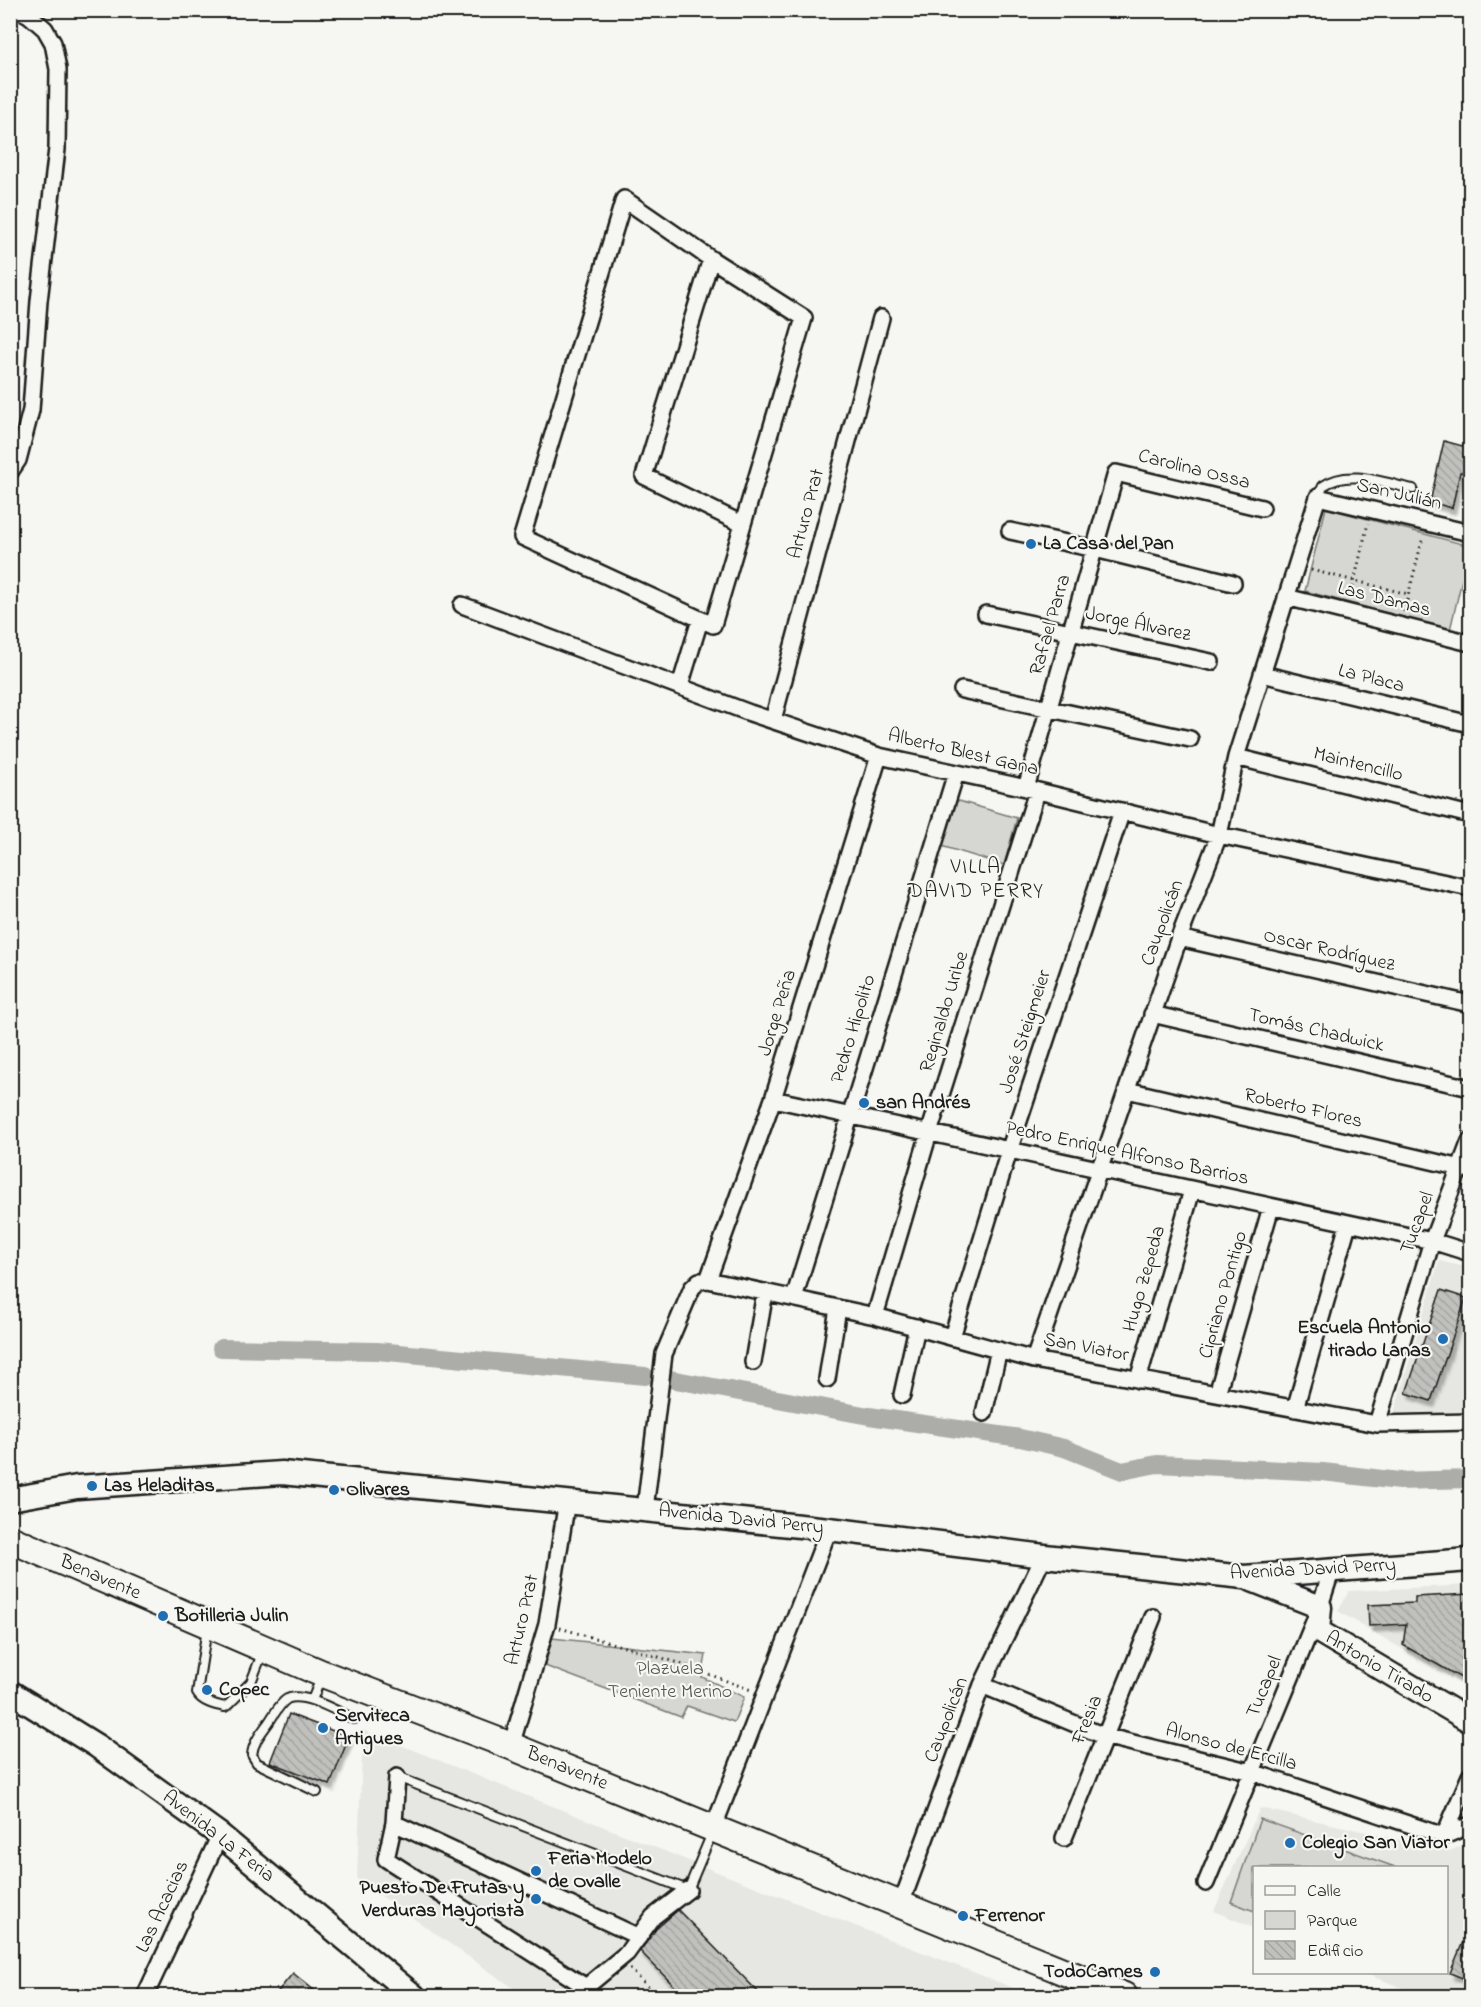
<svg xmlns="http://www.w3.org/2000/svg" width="1481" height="2007" viewBox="0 0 1481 2007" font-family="'Indie Flower',sans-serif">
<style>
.built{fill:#e6e6e2}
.green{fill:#d6d6d2;stroke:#797977;stroke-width:1.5}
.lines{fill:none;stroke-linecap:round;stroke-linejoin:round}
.canal{stroke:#acaca9;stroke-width:18}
.building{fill:url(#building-back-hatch);stroke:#1c1c1c;stroke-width:1.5;filter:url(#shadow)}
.lane-casing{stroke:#1c1c1c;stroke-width:12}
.street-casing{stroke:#1c1c1c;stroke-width:20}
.secondary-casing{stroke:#1c1c1c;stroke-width:27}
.primary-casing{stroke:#1c1c1c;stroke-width:30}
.path{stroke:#1c1c1c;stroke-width:3;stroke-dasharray:1.5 4.5;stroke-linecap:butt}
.lane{stroke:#f6f6f2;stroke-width:8}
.street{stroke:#f6f6f2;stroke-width:15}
.secondary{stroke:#f6f6f2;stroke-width:22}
.primary{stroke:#f6f6f2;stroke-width:26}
.poi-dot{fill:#1f6fb2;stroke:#f6f6f2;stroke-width:2}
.labels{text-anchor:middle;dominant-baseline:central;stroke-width:4.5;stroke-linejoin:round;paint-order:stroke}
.street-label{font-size:20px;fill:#1c1c1c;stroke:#f6f6f2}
.poi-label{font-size:20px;font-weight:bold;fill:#1c1c1c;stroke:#f6f6f2;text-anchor:start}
.park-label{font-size:20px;fill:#545453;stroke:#f6f6f2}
.neighbourhood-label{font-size:21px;letter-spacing:1.5px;fill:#1c1c1c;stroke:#f6f6f2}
</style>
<defs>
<pattern id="building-back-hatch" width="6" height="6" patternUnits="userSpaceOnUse" patternTransform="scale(1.5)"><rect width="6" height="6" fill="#c0c0bd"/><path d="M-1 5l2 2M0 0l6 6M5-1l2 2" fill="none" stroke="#a4a4a2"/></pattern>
<filter id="shadow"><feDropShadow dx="3.5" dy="6" stdDeviation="1.5" flood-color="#0004"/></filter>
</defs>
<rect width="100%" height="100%" fill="#f6f6f2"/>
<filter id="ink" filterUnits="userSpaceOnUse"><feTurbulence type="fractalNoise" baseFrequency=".0167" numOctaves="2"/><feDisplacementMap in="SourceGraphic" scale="12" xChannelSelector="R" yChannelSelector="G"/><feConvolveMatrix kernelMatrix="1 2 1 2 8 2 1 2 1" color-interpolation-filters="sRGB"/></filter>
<g filter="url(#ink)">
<!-- built -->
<path class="built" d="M1439 1261 1470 1268V1411L1394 1413Z
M1470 1585V1689L1338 1611 1349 1591Z
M363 1730 694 1863 1034 1996H525L357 1879Z
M1260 1808 1450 1851 1470 1842V1996H1423L1364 1973 1446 1972V1868H1254V1928L1214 1911Z"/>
<!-- green -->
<path class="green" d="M1326 508 1470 546 1450 630 1305 591Z
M952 799 1017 818 1004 865 938 845Z
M552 1638 706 1655 702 1677 744 1697 734 1722 687 1706 681 1717 545 1666Z
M1260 1819 1395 1867 1254 1868V1911L1231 1902Z"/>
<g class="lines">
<!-- canal -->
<path class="canal" d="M221 1348 377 1351 645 1376
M670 1379 869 1416 1020 1438 1064 1448 1122 1471 1157 1464 1323 1472 1399 1481 1470 1479"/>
</g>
<!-- building -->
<path class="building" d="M1444 441 1470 448 1465 472H1460L1452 508 1430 502Z
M1441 1290 1466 1298 1431 1401 1406 1393Z
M1470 1594V1683L1403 1645 1406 1624 1369 1626 1368 1605 1415 1603V1597Z
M289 1714 349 1737 330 1785 270 1762Z
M678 1910 762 1996H684L640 1951 656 1929Z
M1470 1925V1981L1450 1973Z
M293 1973 321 1996H274Z"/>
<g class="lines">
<!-- lane casing -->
<g class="lane-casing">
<path id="lane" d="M1318 497 1323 486C1349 468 1384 483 1413 489
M207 1628 197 1693C202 1702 215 1705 225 1707L229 1704 251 1682 262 1654
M312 1700 321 1678
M397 1777 688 1890 712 1833
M317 1792 257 1763 252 1755C253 1742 262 1732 269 1722 274 1715 279 1704 287 1699 303 1691 338 1712 354 1719"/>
</g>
<!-- street casing -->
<g class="street-casing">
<path id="street" d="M624 199 711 259 804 318 713 625 522 537Z
M711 259 644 476 742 524
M10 472 18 460 31 410 39 301 57 149 58 69 53 43 45 29 29 15 19 10
M1010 531 1095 549 1233 583
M1286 597 1470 643
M462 605 750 713 879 756 1026 788 1219 835 1470 888
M986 614 1211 662
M1262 674 1470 724
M680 686 700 620
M962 690 1190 739
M773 720 881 318
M1236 757 1470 815
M1026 788 1116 473 1262 508
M1179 938 1470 1004
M1152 1014 1470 1088
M1127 1090 1470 1170
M773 1099 1432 1241 1470 1253
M708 1280 773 1099 879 756
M794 1298 956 773
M875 1316 929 1133 1037 791
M952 1337 1009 1151 1122 811
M1034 1360 1179 938 1219 835 1236 757 1318 497 1470 533
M753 1362 765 1292
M827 1379 838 1308
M1138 1380 1192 1190
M1217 1394 1271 1207
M902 1395 917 1327
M1295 1409 1348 1224
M984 1413 999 1350
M1377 1424 1432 1241 1470 1141
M645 1509 664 1354 692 1288 699 1281 708 1280 875 1316 1034 1360 1377 1424 1470 1422
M982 1685 1104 1736 1252 1772 1444 1836 1470 1825
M511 1746 547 1624 567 1501
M397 1777 394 1823 386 1859 586 1987 627 1953 653 1917 688 1890
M394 1823 639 1937
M713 1829 829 1529
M1444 1836 1470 1776
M1064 1838 1153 1617
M1206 1883 1318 1612 1331 1572
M901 1904 982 1685 1044 1556
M145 1996 220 1835"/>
</g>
<!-- secondary casing -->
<g class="secondary-casing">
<path id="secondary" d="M10 1499 77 1487 282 1473 829 1529 1044 1556 1244 1577 1470 1560
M1252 1580 1320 1607 1318 1631 1470 1721
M10 1692 97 1746 220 1835 414 1996"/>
</g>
<!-- primary casing -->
<g class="primary-casing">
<path id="primary" d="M10 1539 323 1674 511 1746 1124 1996"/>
</g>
<!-- path -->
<path class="path" d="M1311 570 1408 594
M1350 599 1368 523
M1404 612 1423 537
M560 1628 679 1663 751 1690
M630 1969 658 1996"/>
<!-- lane -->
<use href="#lane" class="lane"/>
<!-- street -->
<use href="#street" class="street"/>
<!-- secondary -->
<use href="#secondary" class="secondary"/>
<!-- primary -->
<use href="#primary" class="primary"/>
</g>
</g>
<!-- markers -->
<g class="poi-dot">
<circle cx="1031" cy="544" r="6"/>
<circle cx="864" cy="1103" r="6"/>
<circle cx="1443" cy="1339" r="6"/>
<circle cx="92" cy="1486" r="6"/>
<circle cx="334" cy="1490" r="6"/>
<circle cx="163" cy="1616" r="6"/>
<circle cx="207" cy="1690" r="6"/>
<circle cx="323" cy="1728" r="6"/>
<circle cx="1290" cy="1843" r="6"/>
<circle cx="536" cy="1871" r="6"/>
<circle cx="536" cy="1899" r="6"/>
<circle cx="963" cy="1916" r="6"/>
<circle cx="1155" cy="1972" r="6"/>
</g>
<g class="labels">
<!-- street labels -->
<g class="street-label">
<text transform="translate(1194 470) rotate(14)">Carolina Ossa</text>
<text transform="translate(1399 495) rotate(13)">San Julián</text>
<text transform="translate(807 514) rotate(-75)">Arturo Prat</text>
<text transform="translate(1384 600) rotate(14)">Las Damas</text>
<text transform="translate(1051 625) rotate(-74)">Rafael Parra</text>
<text transform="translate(1138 625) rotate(12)">Jorge Álvarez</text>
<text transform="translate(1371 679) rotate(14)">La Placa</text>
<text transform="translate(963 753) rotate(13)">Alberto Blest Gana</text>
<text transform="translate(1358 765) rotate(14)">Maintencillo</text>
<text transform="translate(1163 923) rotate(-70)">Caupolicán</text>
<text transform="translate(1329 951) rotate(13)">Oscar Rodríguez</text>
<text transform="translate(945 1012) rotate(-73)">Reginaldo Uribe</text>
<text transform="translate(778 1013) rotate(-73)">Jorge Peña</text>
<text transform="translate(854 1029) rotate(-73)">Pedro Hipolito</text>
<text transform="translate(1316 1031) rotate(13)">Tomás Chadwick</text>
<text transform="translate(1026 1032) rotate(-72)">José Steigmeier</text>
<text transform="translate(1303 1109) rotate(13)">Roberto Flores</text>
<text transform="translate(1127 1154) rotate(12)">Pedro Enrique Alfonso Barrios</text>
<text transform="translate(1418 1223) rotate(-70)">Tucapel</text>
<text transform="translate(1145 1279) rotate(-74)">Hugo Zepeda</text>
<text transform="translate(1224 1295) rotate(-74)">Cipriano Pontigo</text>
<text transform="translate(1086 1348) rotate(11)">San Viator</text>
<text transform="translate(741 1520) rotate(6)">Avenida David Perry</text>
<text transform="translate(1313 1570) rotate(-3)">Avenida David Perry</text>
<text transform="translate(100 1578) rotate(23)">Benavente</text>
<text transform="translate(523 1620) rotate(-77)">Arturo Prat</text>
<text transform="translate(1379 1668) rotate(31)">Antonio Tirado</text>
<text transform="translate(1265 1687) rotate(-68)">Tucapel</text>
<text transform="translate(947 1720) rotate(-69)">Caupolicán</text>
<text transform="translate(1088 1720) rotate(-68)">Fresia</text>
<text transform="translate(1231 1748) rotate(15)">Alonso de Ercilla</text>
<text transform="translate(567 1769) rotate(22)">Benavente</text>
<text transform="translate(218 1837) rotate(38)">Avenida La Feria</text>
<text transform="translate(163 1907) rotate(-65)">Las Acacias</text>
</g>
<!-- poi labels -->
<g class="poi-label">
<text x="1043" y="544">La Casa del Pan</text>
<text x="876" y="1103">san Andrés</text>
<text x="1431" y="1328" text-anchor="end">Escuela Antonio<tspan x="1431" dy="23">tirado Lanas</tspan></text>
<text x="104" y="1486">Las Heladitas</text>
<text x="346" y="1490">Olivares</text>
<text x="175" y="1616">Botilleria Julin</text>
<text x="219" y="1690">Copec</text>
<text x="335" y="1716">Serviteca<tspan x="335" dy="23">Artigues</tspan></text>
<text x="1302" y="1843">Colegio San Viator</text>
<text x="548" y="1859">Feria Modelo<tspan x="548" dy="23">de Ovalle</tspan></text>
<text x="524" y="1888" text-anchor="end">Puesto De Frutas y<tspan x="524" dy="23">Verduras Mayorista</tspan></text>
<text x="975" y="1916">Ferrenor</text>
<text x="1143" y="1972" text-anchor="end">TodoCarnes</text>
</g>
<!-- park labels -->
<g class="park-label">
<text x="670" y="1669">Plazuela<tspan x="670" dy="23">Teniente Merino</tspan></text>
</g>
<!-- neighbourhood labels -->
<g class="neighbourhood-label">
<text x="976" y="868">VILLA<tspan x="976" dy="24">DAVID PERRY</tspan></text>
</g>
</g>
<!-- margin -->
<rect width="1481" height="2007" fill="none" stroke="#f6f6f2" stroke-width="36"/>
<rect x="18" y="18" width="1445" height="1971" fill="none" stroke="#1c1c1c" stroke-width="2" filter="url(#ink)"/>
<!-- legend -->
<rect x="1253" y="1866" width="195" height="108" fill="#f6f6f2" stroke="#9f9f9c" stroke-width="1.5"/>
<rect x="1265" y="1886" width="30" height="9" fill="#f6f6f2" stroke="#9f9f9c" stroke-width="1.5"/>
<text x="1307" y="1896" font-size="18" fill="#1c1c1c">Calle</text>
<rect x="1265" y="1911" width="30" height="18" fill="#d6d6d2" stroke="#9f9f9c" stroke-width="1.5"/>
<text x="1307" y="1926" font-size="18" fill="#1c1c1c">Parque</text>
<rect x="1265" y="1941" width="30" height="18" fill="url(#building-back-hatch)" stroke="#9f9f9c" stroke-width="1.5"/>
<text x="1307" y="1956" font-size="18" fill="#1c1c1c">Edificio</text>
</svg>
